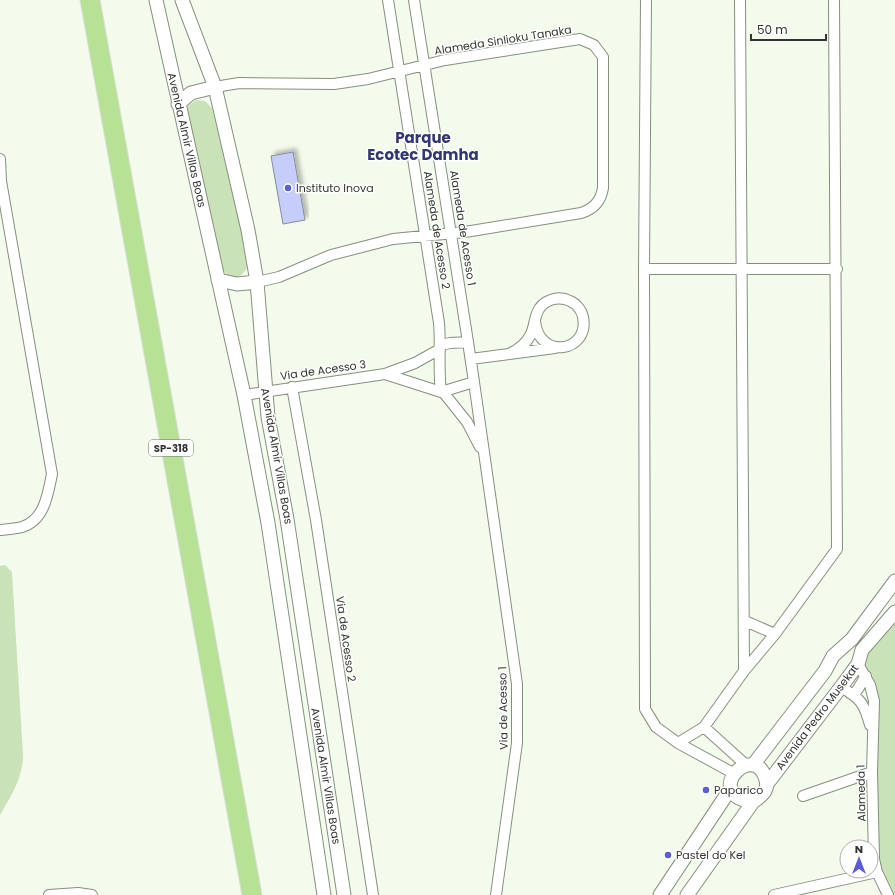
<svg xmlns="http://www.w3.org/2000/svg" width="895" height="895" viewBox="0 0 895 895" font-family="Poppins,sans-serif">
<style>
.green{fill:#cae2b8}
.building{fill:#c5cdfb;stroke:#888b9a;filter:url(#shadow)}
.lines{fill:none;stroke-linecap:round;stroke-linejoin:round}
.minor-casing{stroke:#868e80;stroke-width:12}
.tertiary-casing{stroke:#868e80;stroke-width:15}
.motorway-casing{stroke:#dedfde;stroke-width:21}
.minor{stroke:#fff;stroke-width:10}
.tertiary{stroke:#fff;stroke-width:13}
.motorway{stroke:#b7e195;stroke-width:19}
.poi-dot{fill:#595ed5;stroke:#fff;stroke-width:1.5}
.labels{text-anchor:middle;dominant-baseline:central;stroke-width:3;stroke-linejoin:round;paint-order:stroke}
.shield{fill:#fff;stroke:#6e716d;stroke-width:1}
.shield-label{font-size:10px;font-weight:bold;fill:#30342e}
.street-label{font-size:11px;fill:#30342e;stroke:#fff}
.poi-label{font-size:11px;fill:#30342e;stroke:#fff;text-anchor:start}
.district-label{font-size:15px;font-weight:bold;fill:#323772;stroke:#fff}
</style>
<defs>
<filter id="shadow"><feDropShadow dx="3.5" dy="-3.5" stdDeviation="2" flood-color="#0004"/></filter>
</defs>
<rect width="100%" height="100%" fill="#f3fcec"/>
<!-- green -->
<path class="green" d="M196 100 205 101 212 108 240 223 247 268C241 279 230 280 223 270L186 110 188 106Z
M5 565 12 572 23 755C23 778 11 796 0 815V566Z
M895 621V895H890L884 883 878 856 876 706 861 664 864 655Z"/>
<!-- building -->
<path class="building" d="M293 152 305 220 283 224 271 156Z"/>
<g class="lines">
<!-- minor casing -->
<g class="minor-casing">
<path id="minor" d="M388 0 439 323C441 346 438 369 441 392L474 382 468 342 450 343 441 345
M414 0 468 342
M646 0 644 269 645 709 656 727 678 743 733 773
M740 0 744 671
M215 87 239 83 334 84 368 79 445 60 580 39 594 45 603 57V188C601 201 594 209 581 213L465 232 393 239 331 255 279 277 257 282
M0 159 1 181 52 474C48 493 45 520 22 527 15 529 7 529 0 530
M644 269H837
M509 354C518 350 525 345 530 336 534 329 534 321 537 313 542 300 558 295 570 301 577 304 582 311 583 317 590 352 539 361 535 321
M471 359 555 348
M385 374 441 392
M474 382 517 684V743L496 895
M292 387 316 520 373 895
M443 392 467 422 480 447
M244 395 385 374 415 363 440 349
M745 621 775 634
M858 664 870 685 874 701 872 772 874 859 877 872 888 895
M841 687C861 699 864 703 870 725
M854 695 866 676
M704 727 746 765
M678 743 704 727 744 671 775 634 837 549 834 0
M803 796 872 772
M49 895 78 893 92 895
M774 895 877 872"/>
</g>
<!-- tertiary casing -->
<g class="tertiary-casing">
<path id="tertiary" d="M156 0 244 395 268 523 324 895
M182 0 215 87 248 230 257 282 268 417 287 519 344 895
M178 104 191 93 215 87
M218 280 237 284 257 282
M753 765 825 671 833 656 852 639 895 581
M767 784 841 687 858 664 862 650 895 612
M660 895 731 788
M687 895 753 802C761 796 769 791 766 780 755 738 700 795 753 802"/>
</g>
<!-- motorway casing -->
<g class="motorway-casing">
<path id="motorway" d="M90 0 252 895"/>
</g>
<!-- minor -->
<use href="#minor" class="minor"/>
<!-- tertiary -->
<use href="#tertiary" class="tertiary"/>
<!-- motorway -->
<use href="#motorway" class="motorway"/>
</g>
<!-- markers -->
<g class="poi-dot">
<circle cx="288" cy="188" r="4"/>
<circle cx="706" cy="790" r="4"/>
<circle cx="668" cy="855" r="4"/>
</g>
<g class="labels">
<!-- shield labels -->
<rect class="shield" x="149" y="440" width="44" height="16" rx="3"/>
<g class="shield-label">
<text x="171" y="448">SP-318</text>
</g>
<!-- street labels -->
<g class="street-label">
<text transform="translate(503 40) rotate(-9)">Alameda Sinlioku Tanaka</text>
<text transform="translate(187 140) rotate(77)">Avenida Almir Villas Boas</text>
<text transform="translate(463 228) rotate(81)">Alameda de Acesso 1</text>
<text transform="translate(437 230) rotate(81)">Alameda de Acesso 2</text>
<text transform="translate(323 370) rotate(-8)">Via de Acesso 3</text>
<text transform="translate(277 456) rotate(80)">Avenida Almir Villas Boas</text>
<text transform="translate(346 639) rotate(82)">Via de Acesso 2</text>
<text transform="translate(503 708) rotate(-91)">Via de Acesso 1</text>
<text transform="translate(817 717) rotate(-53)">Avenida Pedro Musekat</text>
<text transform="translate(326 776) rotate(81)">Avenida Almir Villas Boas</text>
<text transform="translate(861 793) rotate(-91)">Alameda 1</text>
</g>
<!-- poi labels -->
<g class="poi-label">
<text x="296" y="188">Instituto Inova</text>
<text x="714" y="790">Paparico</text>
<text x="676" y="855">Pastel do Kel</text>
</g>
<!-- district labels -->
<g class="district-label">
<text x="423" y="137">Parque<tspan x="423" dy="17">Ecotec Damha</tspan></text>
</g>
</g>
<!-- north arrow -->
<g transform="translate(859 859)"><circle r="19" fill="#ffffff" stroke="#acaeab"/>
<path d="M0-3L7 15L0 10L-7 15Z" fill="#595ed5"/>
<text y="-6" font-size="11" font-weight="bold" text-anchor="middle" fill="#30342e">N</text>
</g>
<!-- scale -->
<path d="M751 34v6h75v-6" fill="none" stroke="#30342e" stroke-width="2"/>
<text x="757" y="34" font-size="12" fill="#30342e" stroke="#ffffff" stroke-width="3" paint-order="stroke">50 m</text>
</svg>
